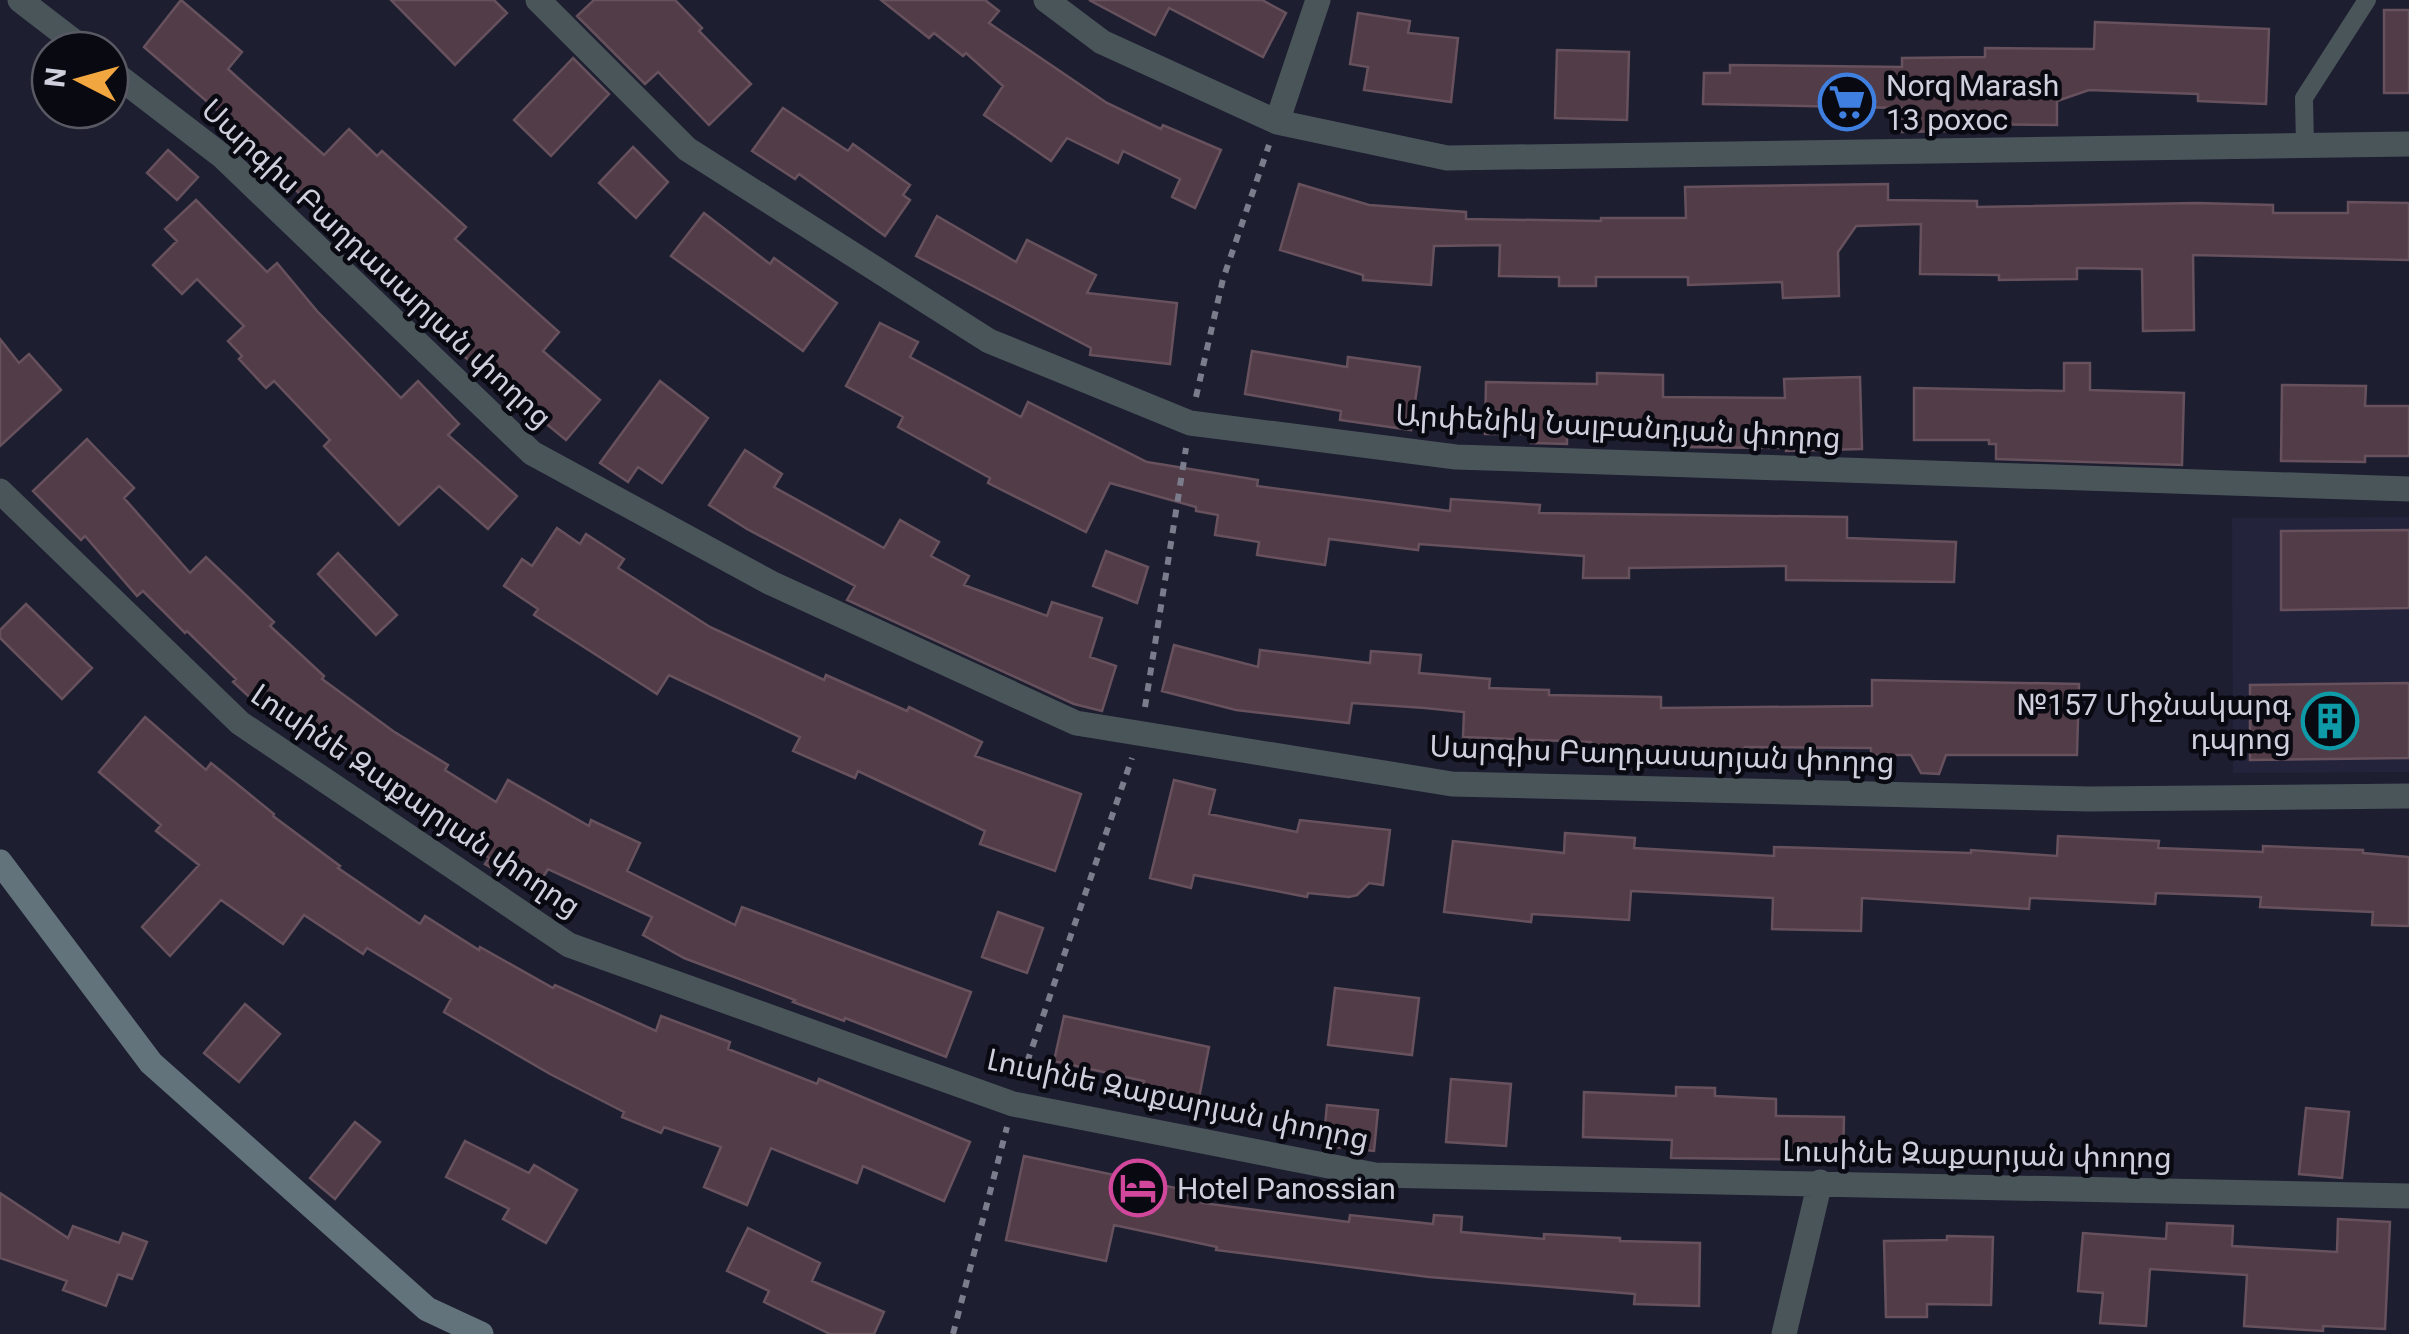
<svg xmlns="http://www.w3.org/2000/svg" width="2409" height="1334" viewBox="0 0 2409 1334" font-family="Roboto,'Noto Sans Armenian',sans-serif">
<style>
.built{fill:#23233c}
.building{fill:#513c48;stroke:#67515d;stroke-width:2.5}
.lines{fill:none;stroke-linecap:round;stroke-linejoin:round}
.path{stroke:#7c7d8c;stroke-width:6;stroke-dasharray:8 8;stroke-linecap:butt}
.service{stroke:#4a555a;stroke-width:18}
.minor{stroke:#4a555a;stroke-width:25}
.secondary{stroke:#62737b;stroke-width:25}
.labels{text-anchor:middle;dominant-baseline:central;stroke-width:9;stroke-linejoin:round;paint-order:stroke}
.poi-label{font-size:30px;fill:#cfd0dd;stroke:#090911;text-anchor:start}
.street-label{font-size:30px;fill:#cfd0dd;stroke:#090911}
</style>
<rect width="100%" height="100%" fill="#1d1e30"/>
<!-- built -->
<path class="built" d="M2409 517V772L2233 773 2232 518Z"/>
<!-- building -->
<path class="building" d="M181 0 242 52 228 69 324 155 349 129 377 156 382 151 466 227 455 239 559 332 543 351 600 400 566 440 460 353 465 347 351 245 284 178 281 180 233 137 240 130 144 47Z
M391 0H494L507 13 455 65Z
M594 0H675L702 28 699 31 751 84 709 125 658 72 645 84 577 16Z
M881 0H985L999 11 989 23 1107 103 1161 129 1163 125 1221 150 1195 208 1172 197 1180 179 1123 151 1118 163 1067 138 1051 161 984 115 1003 86 966 53 963 56 934 33 929 38Z
M1089 0H1262L1286 13 1263 57 1169 8 1155 35Z
M2384 10H2409V93H2384Z
M1358 13 1410 21 1408 33 1458 38 1451 102 1364 90 1368 67 1350 64Z
M2095 22 2269 29 2266 104 2198 101V94L2089 90 2057 101V125L1955 124V131L1902 132V108L1703 104 1704 73H1730V65L1902 67V58L1985 57V48L2094 49Z
M1557 50 1629 52 1627 120 1555 118Z
M573 58 609 94 551 156 514 120Z
M783 108 848 151 853 144 910 185 903 195 910 200 885 236 799 174 795 179 752 151Z
M633 147 668 182 636 218 599 183Z
M168 150 198 177 177 200 147 173Z
M1299 184 1369 205 1466 212V219L1601 221V218H1686L1685 187 1741 186 1888 184V200L1977 201V207L2197 203 2273 205V213H2348V202L2409 203V260L2193 255 2194 330 2143 331 2142 269 2077 268V279L1999 280V275L1920 274 1921 224 1856 226 1838 252 1839 296 1783 298 1782 282 1688 285V277H1596V286H1559V277L1499 276 1500 245 1434 246 1431 285 1363 280V275L1280 250Z
M196 200 267 272 277 263 317 311 401 398 418 381 459 424 448 435 517 496 488 529 439 486 399 525 324 446 330 440 274 381 266 388 239 359 242 356 228 341 244 326 197 279 182 294 153 265 177 241 165 229Z
M704 213 770 264 774 258 837 303 803 351 671 256Z
M937 216 1016 262 1027 240 1096 275 1087 293 1177 303 1170 364 1090 355 1091 348 916 256Z
M880 323 918 342 910 357 1021 417 1028 402 1147 462 1258 480 1257 486 1450 511 1451 499 1540 505 1539 513 1847 517V538L1956 542 1954 582 1786 580V566L1629 568V578H1583L1584 556 1419 544 1418 550 1329 539 1325 565 1257 555 1259 542 1215 535 1218 515 1196 511V507L1110 483 1086 532 988 483 990 478 898 427 903 417 846 386Z
M0 339 19 363 29 354 61 390 0 446Z
M1252 351 1347 367 1348 357 1420 367 1411 430 1340 420 1341 411 1245 394Z
M2064 363H2090V390L2184 393 2182 465 1996 459V444H1989V440H1914V388L2064 391Z
M1597 373 1663 375V397L1785 398 1784 379 1860 377 1862 449 1786 451V448L1673 447 1674 425 1567 422V444L1531 443V434H1485L1486 382 1597 384Z
M660 381 708 418 662 483 638 467 628 482 600 463Z
M2282 385 2366 386 2365 406H2409V456H2365V462L2281 461Z
M87 439 134 488 124 498 190 573 206 557 274 622 270 626 324 676 322 679 393 731 448 765 445 770 496 802 508 780 589 826 591 820 640 843 627 871 735 925 742 907 971 992 946 1057 845 1018 844 1021 793 1002 795 1000 684 958 643 935 652 917 548 869 534 892 485 864 489 858 378 788 385 778 294 710 280 725 233 682 236 679 187 631 185 633 143 591 137 596 85 536 81 540 33 491Z
M745 450 782 474 774 487 884 548 900 520 939 542 931 556 969 576 964 585 1047 616 1052 602 1102 618 1090 657 1116 666 1102 711 1074 704 847 600 855 586 747 529 709 505Z
M557 528 580 544 586 534 624 559 618 568 710 627 824 680 826 675 907 711 909 707 982 742 975 756 1081 794 1055 871 980 844 985 831 858 771 855 778 793 751 800 737 669 675 657 694 534 615 538 609 504 586 522 559 532 566Z
M2409 530V608L2281 610V531Z
M1106 551 1148 567 1137 603 1093 586Z
M338 553 397 615 376 635 318 574Z
M26 604 92 668 62 699 0 638V630Z
M1174 645 1258 667 1260 650 1370 663 1371 651 1421 655 1419 673 1490 679 1489 688 1549 690V695L1661 697V708L1872 706V680L2079 684 2077 755H1946L1939 774 1921 773 1911 755H1871V748L1745 747V761L1684 760V750L1591 748V742L1463 737 1464 712 1425 708 1352 703 1349 723 1236 710 1162 691Z
M2409 683V758L2250 760V685Z
M145 717 206 770 211 763 274 814 273 816 340 866 338 868 420 924 425 916 479 950 480 947 553 988 555 985 656 1031 661 1016 730 1042 728 1049 817 1084 819 1079 970 1142 944 1201 863 1166 857 1183 771 1148 747 1205 704 1187 721 1147 664 1127 661 1133 622 1117 624 1112 550 1074 444 1012 451 999 367 948 363 954 304 915 283 944 221 900 170 956 142 927 199 865 156 831 161 825 99 772Z
M1174 780 1215 790 1209 814 1297 832 1300 820 1390 830 1383 885 1369 883 1357 895 1349 897 1308 893 1307 897 1194 875 1191 888 1150 878Z
M1565 833 1635 838 1634 848 1774 856V847L1971 853V850L2057 856 2058 836 2159 841 2158 848 2263 852V846L2363 850V853L2409 857V926L2372 925 2373 912 2260 907 2261 897 2156 893 2155 904 2030 898 2029 909 1862 898 1861 931 1772 929 1773 898 1631 891 1629 920 1532 914 1531 922 1444 912 1453 841 1564 853Z
M998 912 1043 928 1027 973 982 957Z
M1335 988 1419 998 1412 1055 1328 1045Z
M245 1004 280 1034 239 1082 204 1053Z
M1064 1016 1209 1047 1199 1098 1143 1086 1144 1081 1054 1061Z
M1451 1079 1511 1084 1506 1146 1446 1142Z
M1676 1087 1715 1088V1096L1776 1099V1116L1844 1117 1843 1160 1671 1158 1672 1140 1583 1137 1584 1092 1676 1096Z
M1327 1105 1378 1110 1374 1151 1323 1146Z
M2306 1108 2349 1112 2342 1178 2299 1174Z
M355 1122 380 1142 335 1199 310 1178Z
M465 1141 529 1173 534 1165 577 1190 546 1243 503 1219 509 1209 446 1177Z
M1024 1156 1204 1194 1202 1203 1349 1222 1350 1215 1433 1224 1434 1215 1462 1217 1461 1232 1544 1239V1234L1620 1238V1241L1700 1243 1699 1306 1634 1304 1635 1294 1429 1277 1216 1250 1217 1247 1114 1225 1106 1261 1006 1240Z
M0 1193 68 1238 73 1226 119 1243 123 1233 147 1242 132 1279 118 1274 106 1306 63 1290 67 1281 0 1258Z
M2338 1219 2390 1222 2385 1329 2323 1326V1331L2244 1326 2247 1275 2150 1269 2146 1326 2100 1323 2103 1293 2078 1291 2083 1233 2166 1239 2167 1223 2233 1226 2232 1246 2337 1252Z
M748 1228 820 1263 812 1281 884 1312 874 1334H830L764 1302 769 1291 727 1271Z
M1947 1236 1993 1237 1991 1305 1927 1304V1317H1886L1884 1241 1947 1240Z"/>
<g class="lines">
<!-- path -->
<path class="path" d="M1196 397 1223 279 1269 145
M1145 707 1186 448
M1022 1077 1132 758
M953 1334 1007 1127"/>
<!-- service -->
<path class="service" d="M2305 146 2304 98 2367 0"/>
<!-- minor -->
<path class="minor" d="M20 0 85 50
M538 0 687 149 989 341 1190 423 1456 457 2409 489
M1046 0 1102 42 1277 122 1447 158 2409 144
M110 70 222 156 532 453 771 583 1076 723 1452 784 2089 799 2409 796
M1277 122 1318 0
M0 491 240 723 569 945 1013 1104 1375 1175 2409 1196
M1784 1334 1820 1182"/>
<!-- secondary -->
<path class="secondary" d="M0 862 151 1063 427 1309 481 1334"/>
</g>
<!-- icons -->
<defs>
<g id="supermarket-ring" transform="scale(2.875)"><circle r="9.5" fill="#090911" stroke="#3f7fe0" stroke-width="1.5"/><path d="M-6-5.5h2.5l.6 2H6L4.5 2H-2.5L-4.4-4H-6ZM-1.5 3.2a1.3 1.3 0 1 0 .1 0ZM3 3.2a1.3 1.3 0 1 0 .1 0Z" fill="#3f7fe0"/></g>
<g id="building-ring" transform="scale(2.875)"><circle r="9.5" fill="#090911" stroke="#0f9aa8" stroke-width="1.5"/><path d="M-4-6H4V6H1V3H-1V6H-4ZM-2.5-4.3h1.7v1.8h-1.7ZM.8-4.3h1.7v1.8H.8ZM-2.5-1h1.7V.8h-1.7ZM.8-1h1.7V.8H.8Z" fill="#0f9aa8"/></g>
<g id="hotel-ring" transform="scale(2.875)"><circle r="9.5" fill="#090911" stroke="#d1479c" stroke-width="1.5"/><path d="M-6-4.5h1.5V1H6V5H4.5V3h-9V5H-6ZM-4 0a1.8 1.8 0 1 1 3.6 0ZM.5 0V-2.5h3Q6-2.5 6 0Z" fill="#d1479c"/></g>
</defs>
<g fill-rule="evenodd">
<use href="#supermarket-ring" x="1847" y="102"/>
<use href="#building-ring" x="2330" y="721"/>
<use href="#hotel-ring" x="1138" y="1188"/>
</g>
<g class="labels">
<!-- poi labels -->
<g class="poi-label">
<text x="1886" y="85">Norq Marash<tspan x="1886" dy="34">13 poxoc</tspan></text>
<text x="2291" y="704" text-anchor="end">№157 Միջնակարգ<tspan x="2291" dy="34">դպրոց</tspan></text>
<text x="1177" y="1188">Hotel Panossian</text>
</g>
<!-- street labels -->
<g class="street-label">
<text transform="translate(377 263) rotate(43)">Սարգիս Բաղդասարյան փողոց</text>
<text transform="translate(1618 426) rotate(3)">Արփենիկ Նալբանդյան փողոց</text>
<text transform="translate(1662 754) rotate(2)">Սարգիս Բաղդասարյան փողոց</text>
<text transform="translate(416 800) rotate(34)">Լուսինե Զաքարյան փողոց</text>
<text transform="translate(1178 1099) rotate(12)">Լուսինե Զաքարյան փողոց</text>
<text transform="translate(1977 1154) rotate(1)">Լուսինե Զաքարյան փողոց</text>
</g>
</g>
<!-- north arrow -->
<g transform="translate(80 80) rotate(276)"><circle r="48" fill="#090911" stroke="#585963" stroke-width="2.5"/>
<path d="M0-8L18 38L0 25L-18 38Z" fill="#f1a640"/>
<text y="-15" font-size="28" font-weight="bold" text-anchor="middle" fill="#cfd0dd">N</text>
</g>
</svg>
